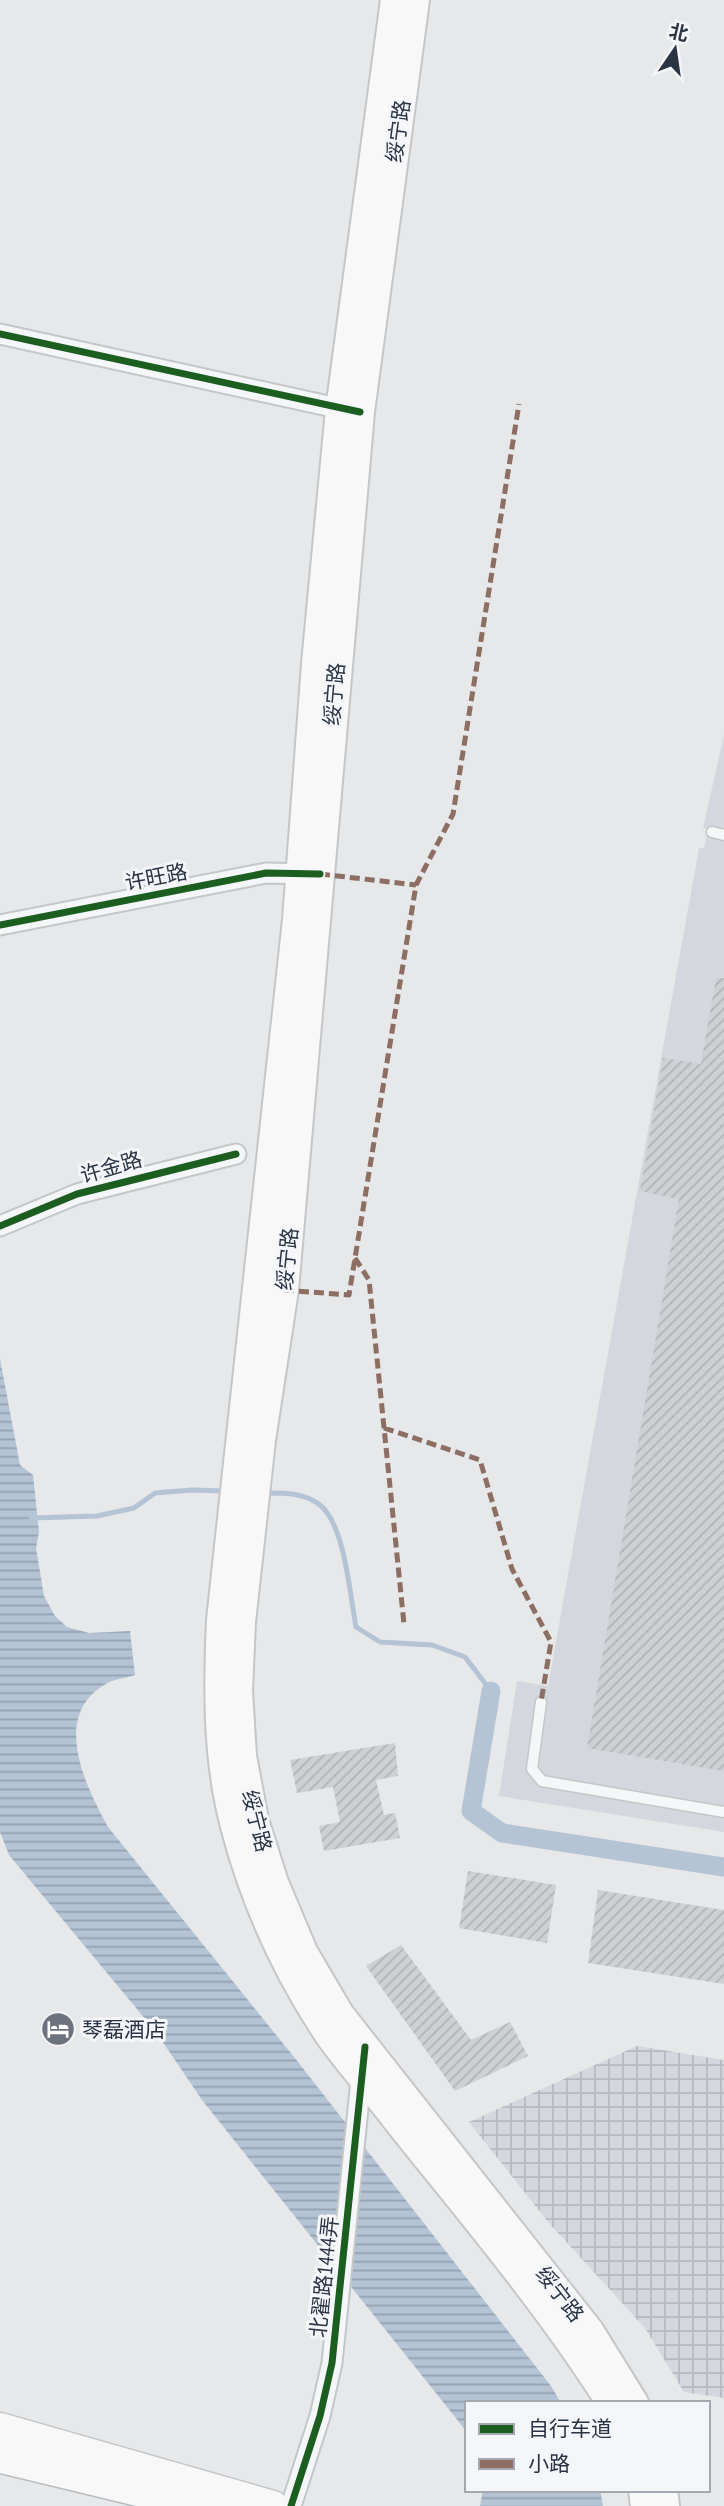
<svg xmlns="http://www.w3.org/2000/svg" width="724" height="2506" viewBox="0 0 724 2506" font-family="'PT Sans Narrow','Noto Sans SC',sans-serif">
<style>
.built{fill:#d4d7dd}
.industrial{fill:url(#industrial-grid)}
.water{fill:url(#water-rules)}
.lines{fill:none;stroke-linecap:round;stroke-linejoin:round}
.stream{stroke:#b4c4d5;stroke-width:5}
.canal{stroke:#b4c4d5;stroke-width:19}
.building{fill:url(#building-hatch)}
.lane-casing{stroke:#c4c6c8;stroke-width:13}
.street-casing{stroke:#c4c6c8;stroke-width:23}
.secondary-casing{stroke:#c4c6c8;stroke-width:32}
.primary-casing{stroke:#c2c5c8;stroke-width:33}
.highway-casing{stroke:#b8bbbf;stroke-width:38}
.lane{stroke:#f5f6f7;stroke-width:10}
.street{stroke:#f5f6f7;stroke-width:19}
.secondary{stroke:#f8f8f8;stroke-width:28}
.primary{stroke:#f8f8f8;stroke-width:30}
.highway{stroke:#f8f8f8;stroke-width:35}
.quiet{stroke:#8d6e63;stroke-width:5;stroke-dasharray:10 5;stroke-linecap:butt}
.cycleway-casing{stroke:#f4f6f9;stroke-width:11}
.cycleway{stroke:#1b5e20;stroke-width:7}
.labels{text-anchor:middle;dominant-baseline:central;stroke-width:6;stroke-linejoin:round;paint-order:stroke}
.street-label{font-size:21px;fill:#2b3445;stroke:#f4f6f9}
.poi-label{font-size:21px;fill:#2b3445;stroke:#f4f6f9;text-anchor:start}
</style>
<defs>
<pattern id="industrial-grid" width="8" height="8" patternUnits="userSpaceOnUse" patternTransform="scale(1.75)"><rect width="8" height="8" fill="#d4d7dd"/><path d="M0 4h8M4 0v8" fill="none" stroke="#b6b9bf"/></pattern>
<pattern id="water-rules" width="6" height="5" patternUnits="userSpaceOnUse" patternTransform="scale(1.75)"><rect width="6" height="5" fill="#b4c4d5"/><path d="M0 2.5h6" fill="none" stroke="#93a0af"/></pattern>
<pattern id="building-hatch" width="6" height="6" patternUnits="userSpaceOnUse" patternTransform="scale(1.75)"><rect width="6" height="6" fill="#ced0d3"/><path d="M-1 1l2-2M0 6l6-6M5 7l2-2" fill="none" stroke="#b1b3b6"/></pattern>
</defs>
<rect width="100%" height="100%" fill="#e6e8ea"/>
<!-- built -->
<path class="built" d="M724 735V1832L499 1796 517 1681 548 1686 699 848H704L708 829 703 828Z"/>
<!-- industrial -->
<path class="industrial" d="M637 2046 724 2060V2398L684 2392 645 2328 548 2222 469 2122Z"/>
<!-- water -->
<path class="water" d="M0 1359 20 1465 33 1475 39 1532 36 1548 44 1596 55 1616 67 1627 89 1633 130 1631 135 1675C126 1678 113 1679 104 1685 51 1717 86 1787 108 1827L298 2062 551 2386 561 2403H467V2432L202 2100 156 2032 9 1855 0 1832Z
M483 2490H600L603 2506H480Z"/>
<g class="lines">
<!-- stream -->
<path class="stream" d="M263 1493C283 1493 304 1492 320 1505 345 1525 350 1596 356 1627L380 1642 432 1645 465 1657 491 1691
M31 1518 97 1516 134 1508 155 1493 192 1490 226 1491"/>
<!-- canal -->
<path class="canal" d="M491 1691 471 1811 502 1833 724 1867"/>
</g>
<!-- building -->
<path class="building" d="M716 978H724V1771L587 1748 679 1199 640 1191 663 1058 701 1064Z
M395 1743 398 1776 376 1780 384 1815 395 1813 400 1838 324 1851 319 1826 340 1822 333 1787 297 1793 290 1760Z
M468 1871 556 1885 547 1943 459 1928Z
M598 1890 724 1910V1984L588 1963Z
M401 1945 471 2040 510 2022 528 2056 455 2091 366 1966Z"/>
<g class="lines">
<!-- lane casing -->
<g class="lane-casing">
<path id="lane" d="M712 832 724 835
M541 1702 532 1769 542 1781 724 1812"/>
</g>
<!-- street casing -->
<g class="street-casing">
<path id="street" d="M0 334 351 411
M0 925 266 873 312 874
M0 1226 77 1194 236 1154
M291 2506 320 2416 332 2363 362 2070"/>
</g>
<!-- secondary casing -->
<g class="secondary-casing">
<path id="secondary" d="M395 0 340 410 316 664 297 920 221 1620C218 1689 217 1758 235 1826 253 1895 283 1963 322 2024 343 2058 373 2088 397 2120 470 2212 548 2303 611 2403
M415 0 360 412 284 1290 261 1440 241 1622 238 1691 242 1756 254 1820 274 1883 303 1952 340 2015 590 2332 634 2403
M643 2490 645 2506
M663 2490 665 2506"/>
</g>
<!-- primary casing -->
<g class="primary-casing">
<path id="primary" d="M0 2428 273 2506"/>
</g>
<!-- highway casing -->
<g class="highway-casing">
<path id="highway" d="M0 2455 211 2506"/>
</g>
<!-- lane -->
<use href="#lane" class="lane"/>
<!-- street -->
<use href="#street" class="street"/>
<!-- secondary -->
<use href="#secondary" class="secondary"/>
<!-- primary -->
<use href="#primary" class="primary"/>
<!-- highway -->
<use href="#highway" class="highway"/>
<!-- quiet -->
<path class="quiet" d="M320 874 416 885
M355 1258 369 1280 404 1624
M284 1290 349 1295 416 885 453 814 519 404
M384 1428 480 1460 512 1569 551 1642 541 1702"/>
<!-- cycleway casing -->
<g class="cycleway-casing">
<path id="cycleway" d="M0 334 360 412
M0 925 266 873 320 874
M0 1226 77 1194 236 1154
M291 2506 320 2416 332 2363 365 2047"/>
</g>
<!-- cycleway -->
<use href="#cycleway" class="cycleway"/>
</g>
<!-- icons -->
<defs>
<g id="hotel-disc" transform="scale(1.75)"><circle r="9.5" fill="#6c737f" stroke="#f4f6f9"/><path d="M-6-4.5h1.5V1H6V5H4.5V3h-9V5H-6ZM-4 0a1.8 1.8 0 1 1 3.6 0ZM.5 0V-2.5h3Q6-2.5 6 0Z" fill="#fff"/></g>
</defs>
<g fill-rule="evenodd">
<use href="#hotel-disc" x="58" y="2029"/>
</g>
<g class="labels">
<!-- street labels -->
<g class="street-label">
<text transform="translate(398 131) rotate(-82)">绥宁路</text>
<text transform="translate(334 694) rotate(-85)">绥宁路</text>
<text transform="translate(156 877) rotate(-11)">许旺路</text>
<text transform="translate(111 1167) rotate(-16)">许金路</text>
<text transform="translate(287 1259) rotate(-84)">绥宁路</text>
<text transform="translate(257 1821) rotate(76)">绥宁路</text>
<text transform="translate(324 2277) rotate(-84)">北翟路1444弄</text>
<text transform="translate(560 2294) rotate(52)">绥宁路</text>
</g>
<!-- poi labels -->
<g class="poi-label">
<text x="82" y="2029">琴磊酒店</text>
</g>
</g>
<!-- legend -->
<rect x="465" y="2401" width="245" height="91" fill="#f4f6f9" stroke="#a4a8b1" stroke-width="2"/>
<rect x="479" y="2424" width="35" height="10" fill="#1b5e20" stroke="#a4a8b1" stroke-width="2"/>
<text x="528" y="2436" font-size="21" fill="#2b3445">自行车道</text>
<rect x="479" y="2459" width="35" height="10" fill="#8d6e63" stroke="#a4a8b1" stroke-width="2"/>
<text x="528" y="2471" font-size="21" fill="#2b3445">小路</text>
<!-- north arrow -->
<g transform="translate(675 49) rotate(13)" stroke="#f4f6f9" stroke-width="5" paint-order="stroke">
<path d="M0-5L12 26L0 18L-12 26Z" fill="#2b3445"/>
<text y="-10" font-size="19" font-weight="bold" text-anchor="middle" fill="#2b3445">北</text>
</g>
</svg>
